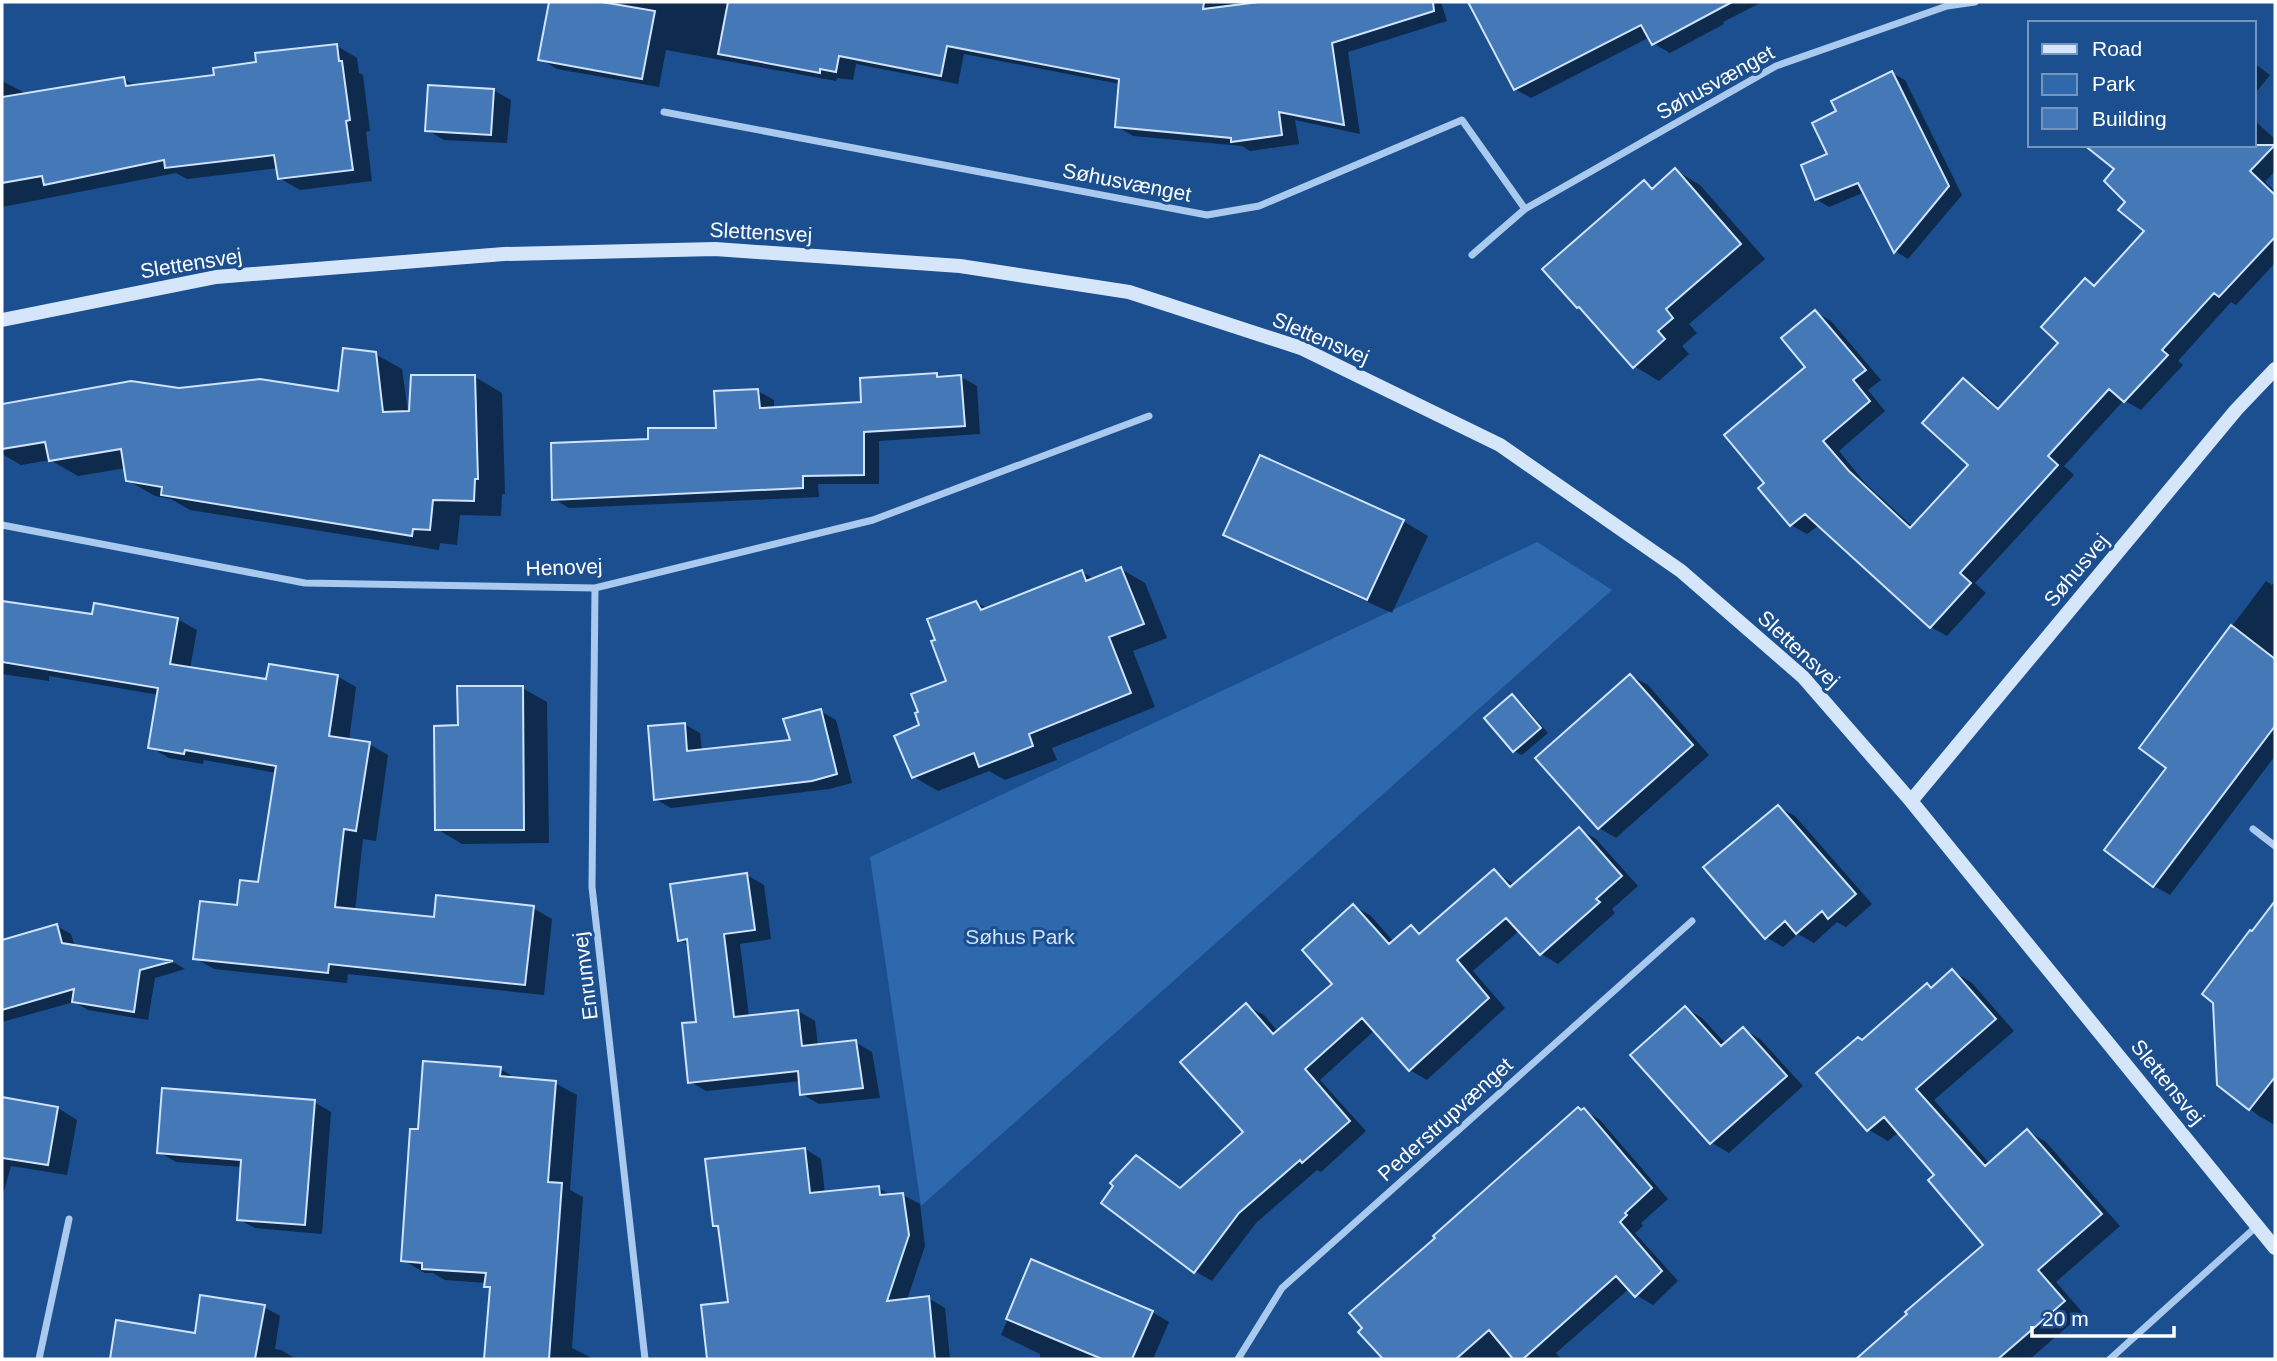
<svg xmlns="http://www.w3.org/2000/svg" width="2277" height="1361" viewBox="0 0 2277 1361" font-family="Helvetica,sans-serif">
<style>
.green{fill:#2e69ad}
.shadow{fill:#0007}
.building{fill:#4478b7;stroke:#cfe3fa;stroke-width:2}
.lines{fill:none;stroke-linecap:round;stroke-linejoin:round}
.street{stroke:#a9c9ee;stroke-width:7}
.secondary{stroke:#d6e6fa;stroke-width:14}
.labels{text-anchor:middle;dominant-baseline:central;stroke-width:6;stroke-linejoin:round;paint-order:stroke}
.street-label{font-size:21px;fill:#fff;stroke:#1b4f8f}
.park-label{font-size:21px;fill:#cfe3fa;stroke:#1b4f8f}
</style>
<rect width="100%" height="100%" fill="#1b4f8f"/>
<!-- green -->
<path class="green" d="M1537 542 1612 590 921 1206 870 857Z"/>
<!-- shadow -->
<path class="shadow" d="M551 2H753L778 6 779 2H1441L1447 21 1348 52 1360 134 1295 120 1299 144 1250 151 1242 146 1133 136 1116 126 1120 84 964 54 958 84 856 64 853 80 837 78 836 81 666 50 659 87 557 69 540 59Z
M1474 2H1762L1723 22 1724 24 1670 53 1653 43 1650 37 1531 98 1515 89 1470 3Z
M337 46 357 58 359 73 363 75 370 131 366 132 372 181 300 190 279 178 278 168 187 179 176 173 2 207V81L23 92V95L123 79 137 86 216 76 258 63Z
M2254 63 2270 75 2254 95Z
M1892 73 1905 80 1962 195 1908 259 1895 251 1865 192 1829 207 1816 199 1830 155Z
M493 90 511 100 507 143 444 140 427 130Z
M2254 120 2275 139V171L2265 182 2275 191V263L2236 305 2231 302 2178 361 2183 365 2141 410 2124 400 2064 466 2074 475 1975 583 1986 593 1947 636 1931 627 1819 525 1807 534 1791 525 1767 483 1808 367 1815 312 1831 321 1881 380 1868 390 1885 411 1839 451 1865 483 1913 527 1970 465 1964 380 1980 390 2001 409 2061 343 2086 281 2096 287 2254 145Z
M1675 170 1700 185 1765 259 1689 324 1697 333 1682 346 1689 354 1659 381 1634 366 1586 312 1578 307 1644 182 1655 188Z
M375 354 402 369 408 412 475 377 502 393 505 494H502L501 516 460 515 457 545 440 543 439 550 190 510 171 499 155 496 127 480 126 468 78 476 50 460 21 465 2 454V406L131 383 179 390 340 393Z
M936 375 942 378 961 377 977 386 980 434 879 441V484H818L819 497 569 508 554 499 650 440 718 429 758 391 774 400V409L863 404Z
M1403 521 1428 536 1392 613 1251 549 1226 534Z
M1121 569 1145 583 1167 638 1133 651 1155 707 1052 748 1057 760 1005 780 989 771 938 791 914 777 921 726 948 682 976 602 988 609 1082 572 1095 579Z
M2275 580V756L2170 895 2154 886 2106 850 2169 768 2141 747 2266 581 2272 585Z
M2 603 93 616 177 619 197 630 190 669 268 681 337 676 356 687 349 741 369 744 388 755 376 841 363 839 355 911 436 919 533 908 552 919 544 995 348 974 347 983 214 969 195 958 259 884 277 773 204 760 203 764 169 758 150 747 159 695 49 676V681L2 674Z
M1631 676 1648 685 1709 755 1616 838 1599 828 1537 758Z
M522 688 547 702 549 843 462 844 437 829 459 727Z
M1512 697 1520 701 1548 733 1522 755 1514 751Z
M820 711 836 720 852 783 829 789 671 808 655 799 684 724 700 733 702 751 792 742Z
M1778 807 1795 816 1872 904 1846 927 1837 922 1814 943 1798 934 1783 947 1766 937Z
M1579 829 1596 839 1638 886 1612 909 1615 913 1558 964 1541 954 1520 930 1473 971 1505 1008 1427 1080 1410 1070 1375 1030 1320 1080 1366 1131 1321 1172 1317 1170 1256 1223 1212 1281 1195 1271 1137 1157 1182 1188 1245 1132 1247 1006 1264 1015 1278 1032 1334 984 1354 906 1371 916 1394 942 1411 927 1422 933 1494 871 1515 885Z
M747 875 764 885 771 939 740 944 749 1017 798 1011 815 1021 818 1046 855 1042 872 1052 880 1098 819 1104 802 1094 801 1081 706 1091 689 1081 698 1023 689 945 680 940Z
M2263 919 2275 926V1125L2259 1116 2219 1085 2215 1002 2252 933Z
M57 926 71 934 75 947 173 962 185 969 155 978 148 1020 88 1010 74 1002 2 1022V942Z
M1952 971 1972 983 2014 1031 1934 1100 1990 1164 2027 1131 2046 1142 2120 1226 2056 1282 2083 1313 2030 1359H1857L1985 1245 1936 1175 1899 1132 1888 1141 1869 1130 1819 1074 1863 1042 1927 986 1933 989Z
M1685 1008 1702 1018 1726 1044 1743 1029 1760 1039 1803 1086 1729 1153 1712 1143 1633 1056Z
M500 1069 519 1080 555 1083 577 1095 570 1190 583 1197 572 1348 594 1359H485L492 1289 486 1286V1283L445 1280 433 1273H425L403 1260 420 1131Z
M2 1099 58 1108 77 1120 67 1175 11 1166 2 1198Z
M314 1102 331 1112 322 1234 255 1228 238 1219 242 1167 176 1162 159 1152Z
M1584 1110 1600 1120 1668 1199 1641 1223 1643 1226 1635 1233 1678 1281 1653 1305 1636 1295 1630 1288 1556 1353 1561 1359H1385L1361 1332Z
M805 1149 821 1159 825 1194 879 1188 892 1196 903 1195 920 1204 925 1246 907 1300 928 1298 945 1308 950 1359H709L703 1307 730 1304 719 1228 715 1225Z
M1032 1261 1152 1312 1169 1322 1153 1359H1040V1354L1001 1335Z
M264 1307 280 1316 275 1349 281 1350 296 1359H112L118 1322 196 1335Z"/>
<!-- building -->
<path class="building" d="M549 2H602L655 11 642 79 538 60Z
M728 2H1204L1203 9 1259 2H1433L1434 11 1332 43 1344 125 1279 112 1282 135 1231 142V138L1115 127 1119 79 947 46 941 76 839 56 836 72 820 69V73L718 54Z
M1468 2H1732L1652 45 1641 25 1514 90Z
M337 44 339 61H342L350 120 346 121 353 170 278 179 274 155 165 168 164 160 44 185 42 176 2 183V97L124 77 126 86 214 75 213 68 256 62 255 53Z
M1892 71 1949 186 1894 253 1858 183 1815 200 1801 165 1827 154 1812 123 1836 111 1831 101Z
M428 85 494 89 491 135 425 131Z
M2084 145H2275L2250 171 2275 195V237L2219 297 2214 293 2162 350 2168 355 2124 402 2109 389 2048 456 2058 465 1960 573 1971 583 1930 628 1805 514 1790 526 1758 488 1764 483 1724 435 1805 367 1781 338 1815 310 1866 370 1853 380 1870 401 1823 441 1849 471 1910 528 1968 465 1922 423 1963 378 1998 409 2058 343 2041 327 2085 278 2094 286 2144 231 2118 210 2125 202 2104 181 2114 169Z
M1675 168 1741 244 1666 309 1673 318 1658 331 1665 339 1633 368 1579 307 1577 308 1542 269 1644 180 1652 189Z
M343 348 376 352 383 412 409 411 411 375H475L478 479H475L474 501 433 500 430 530 413 529 412 536 161 495 162 487 126 481 121 449 49 461 45 442 2 449V404L131 381 179 388 260 379 338 391Z
M937 373V377L961 375 965 426 864 432V475L803 476V488L552 500 551 443 648 439V428H716L714 391 758 389 760 408 861 402 860 378Z
M1260 455 1404 520 1367 600 1223 535Z
M1121 567 1144 624 1109 637 1131 693 1029 734 1033 746 979 767 974 753 912 778 894 736 919 725 915 713 918 712 911 694 946 681 931 641 935 640 927 619 976 601 981 610 1082 570 1086 581Z
M2 601 92 614 94 603 178 618 170 664 266 679 269 664 338 675 329 736 370 742 356 831 344 829 335 907 434 917 436 895 534 906 525 985 329 964 328 973 193 959 200 901 237 905 240 880 258 882 276 766 185 750 184 754 148 748 158 688 2 662Z
M2231 625 2275 659V726L2153 887 2104 850 2166 768 2139 748Z
M1630 674 1693 745 1598 829 1535 758Z
M457 686H523L524 830H435L434 726 458 725Z
M1512 694 1541 728 1513 752 1484 718Z
M821 709 837 774 812 781 654 800 648 726 685 723 687 751 790 740 783 719Z
M1778 805 1856 894 1828 919 1822 911 1796 934 1785 921 1765 939 1703 867Z
M1579 827 1622 876 1596 899 1600 902 1540 955 1506 918 1457 960 1489 998 1409 1071 1362 1018 1305 1069 1350 1121 1302 1163 1300 1160 1239 1213 1194 1273 1101 1203 1113 1186 1110 1183 1136 1155 1180 1188 1243 1132 1180 1062 1246 1003 1273 1034 1332 984 1302 950 1353 904 1389 944 1411 925 1419 934 1494 869 1510 887Z
M747 873 755 930 724 934 734 1017 798 1010 802 1046 856 1040 863 1088 800 1095 798 1071 688 1083 682 1023 696 1022 687 939 678 941 670 884Z
M2275 901V1077L2249 1110 2217 1085 2213 1003 2202 994 2250 930 2252 931Z
M57 924 62 943 173 961 140 970 134 1012 72 1002 74 989 2 1010V940Z
M1952 969 1996 1019 1916 1089 1985 1166 2027 1129 2102 1214 2038 1270 2065 1301 1998 1359H1856L1907 1314 1905 1312 1983 1245 1928 1180 1934 1175 1884 1117 1867 1131 1816 1073 1858 1037 1862 1040 1927 983 1931 988Z
M1685 1006 1721 1046 1743 1027 1787 1076 1710 1144 1630 1055Z
M423 1061 501 1067 500 1076 556 1081 548 1182 562 1183 549 1359H484L490 1287H484L486 1273 422 1269V1263L401 1261 410 1129H418Z
M162 1088 315 1100 305 1225 237 1220 241 1160 157 1153Z
M2 1097 58 1107 48 1165 2 1158Z
M1578 1107 1581 1110 1584 1108 1652 1188 1625 1213 1627 1215 1620 1222 1662 1271 1635 1297 1616 1276 1523 1359H1513L1489 1330 1456 1359H1383L1358 1332 1362 1328 1349 1313 1435 1238 1433 1236Z
M805 1148 810 1193 879 1186 880 1195 903 1193 909 1235 887 1301 929 1296 935 1359H707L701 1305 728 1302 718 1226H713L705 1159Z
M1031 1259 1153 1311 1132 1359H1102L1006 1319Z
M200 1295 265 1305 255 1359H110L116 1320 195 1333Z"/>
<g class="lines">
<!-- street -->
<path class="street" d="M664 112 1207 215 1259 206 1462 120 1525 209
M1472 255 1525 209 1776 66 1947 6 1975 2
M2 525 305 583 595 588 873 520 1149 416
M595 588 592 887 645 1359
M2253 829 2275 846
M39 1359 69 1219
M1238 1359 1282 1288 1692 921
M2110 1359 2257 1226"/>
<!-- secondary -->
<path class="secondary" d="M2 320 216 277 504 254 715 249 960 266 1129 292 1301 348 1500 445 1681 571 1803 677 1911 801 2275 1248
M1911 801 2236 410 2275 369"/>
</g>
<g class="labels">
<!-- street labels -->
<g class="street-label">
<text transform="translate(1715 82) rotate(-29)">Søhusvænget</text>
<text transform="translate(1127 182) rotate(11)">Søhusvænget</text>
<text transform="translate(761 232) rotate(3)">Slettensvej</text>
<text transform="translate(191 263) rotate(-9)">Slettensvej</text>
<text transform="translate(1321 338) rotate(23)">Slettensvej</text>
<text transform="translate(564 567) rotate(-2)">Henovej</text>
<text transform="translate(2076 570) rotate(-50)">Søhusvej</text>
<text transform="translate(1799 649) rotate(43)">Slettensvej</text>
<text transform="translate(585 976) rotate(-97)">Enrumvej</text>
<text transform="translate(2168 1082) rotate(51)">Slettensvej</text>
<text transform="translate(1445 1119) rotate(-42)">Pederstrupvænget</text>
</g>
<!-- park labels -->
<g class="park-label">
<text x="1020" y="936">Søhus Park</text>
</g>
</g>
<!-- border -->
<rect width="2277" height="1361" fill="none" stroke="#ffffff" stroke-width="7"/>
<!-- legend -->
<rect x="2028" y="21" width="228" height="126" fill="#1b4f8f" stroke="#7695bc" stroke-width="2"/>
<rect x="2042" y="44" width="35" height="10" fill="#d6e6fa" stroke="#7695bc" stroke-width="2"/>
<text x="2092" y="56" font-size="21" fill="#ffffff">Road</text>
<rect x="2042" y="74" width="35" height="21" fill="#2e69ad" stroke="#7695bc" stroke-width="2"/>
<text x="2092" y="91" font-size="21" fill="#ffffff">Park</text>
<rect x="2042" y="108" width="35" height="21" fill="#4478b7" stroke="#7695bc" stroke-width="2"/>
<text x="2092" y="126" font-size="21" fill="#ffffff">Building</text>
<!-- scale -->
<path d="M2032 1326v10h142v-10" fill="none" stroke="#ffffff" stroke-width="3.5"/>
<text x="2042" y="1326" font-size="21" fill="#ffffff" stroke="#1b4f8f" stroke-width="5" paint-order="stroke">20 m</text>
</svg>
